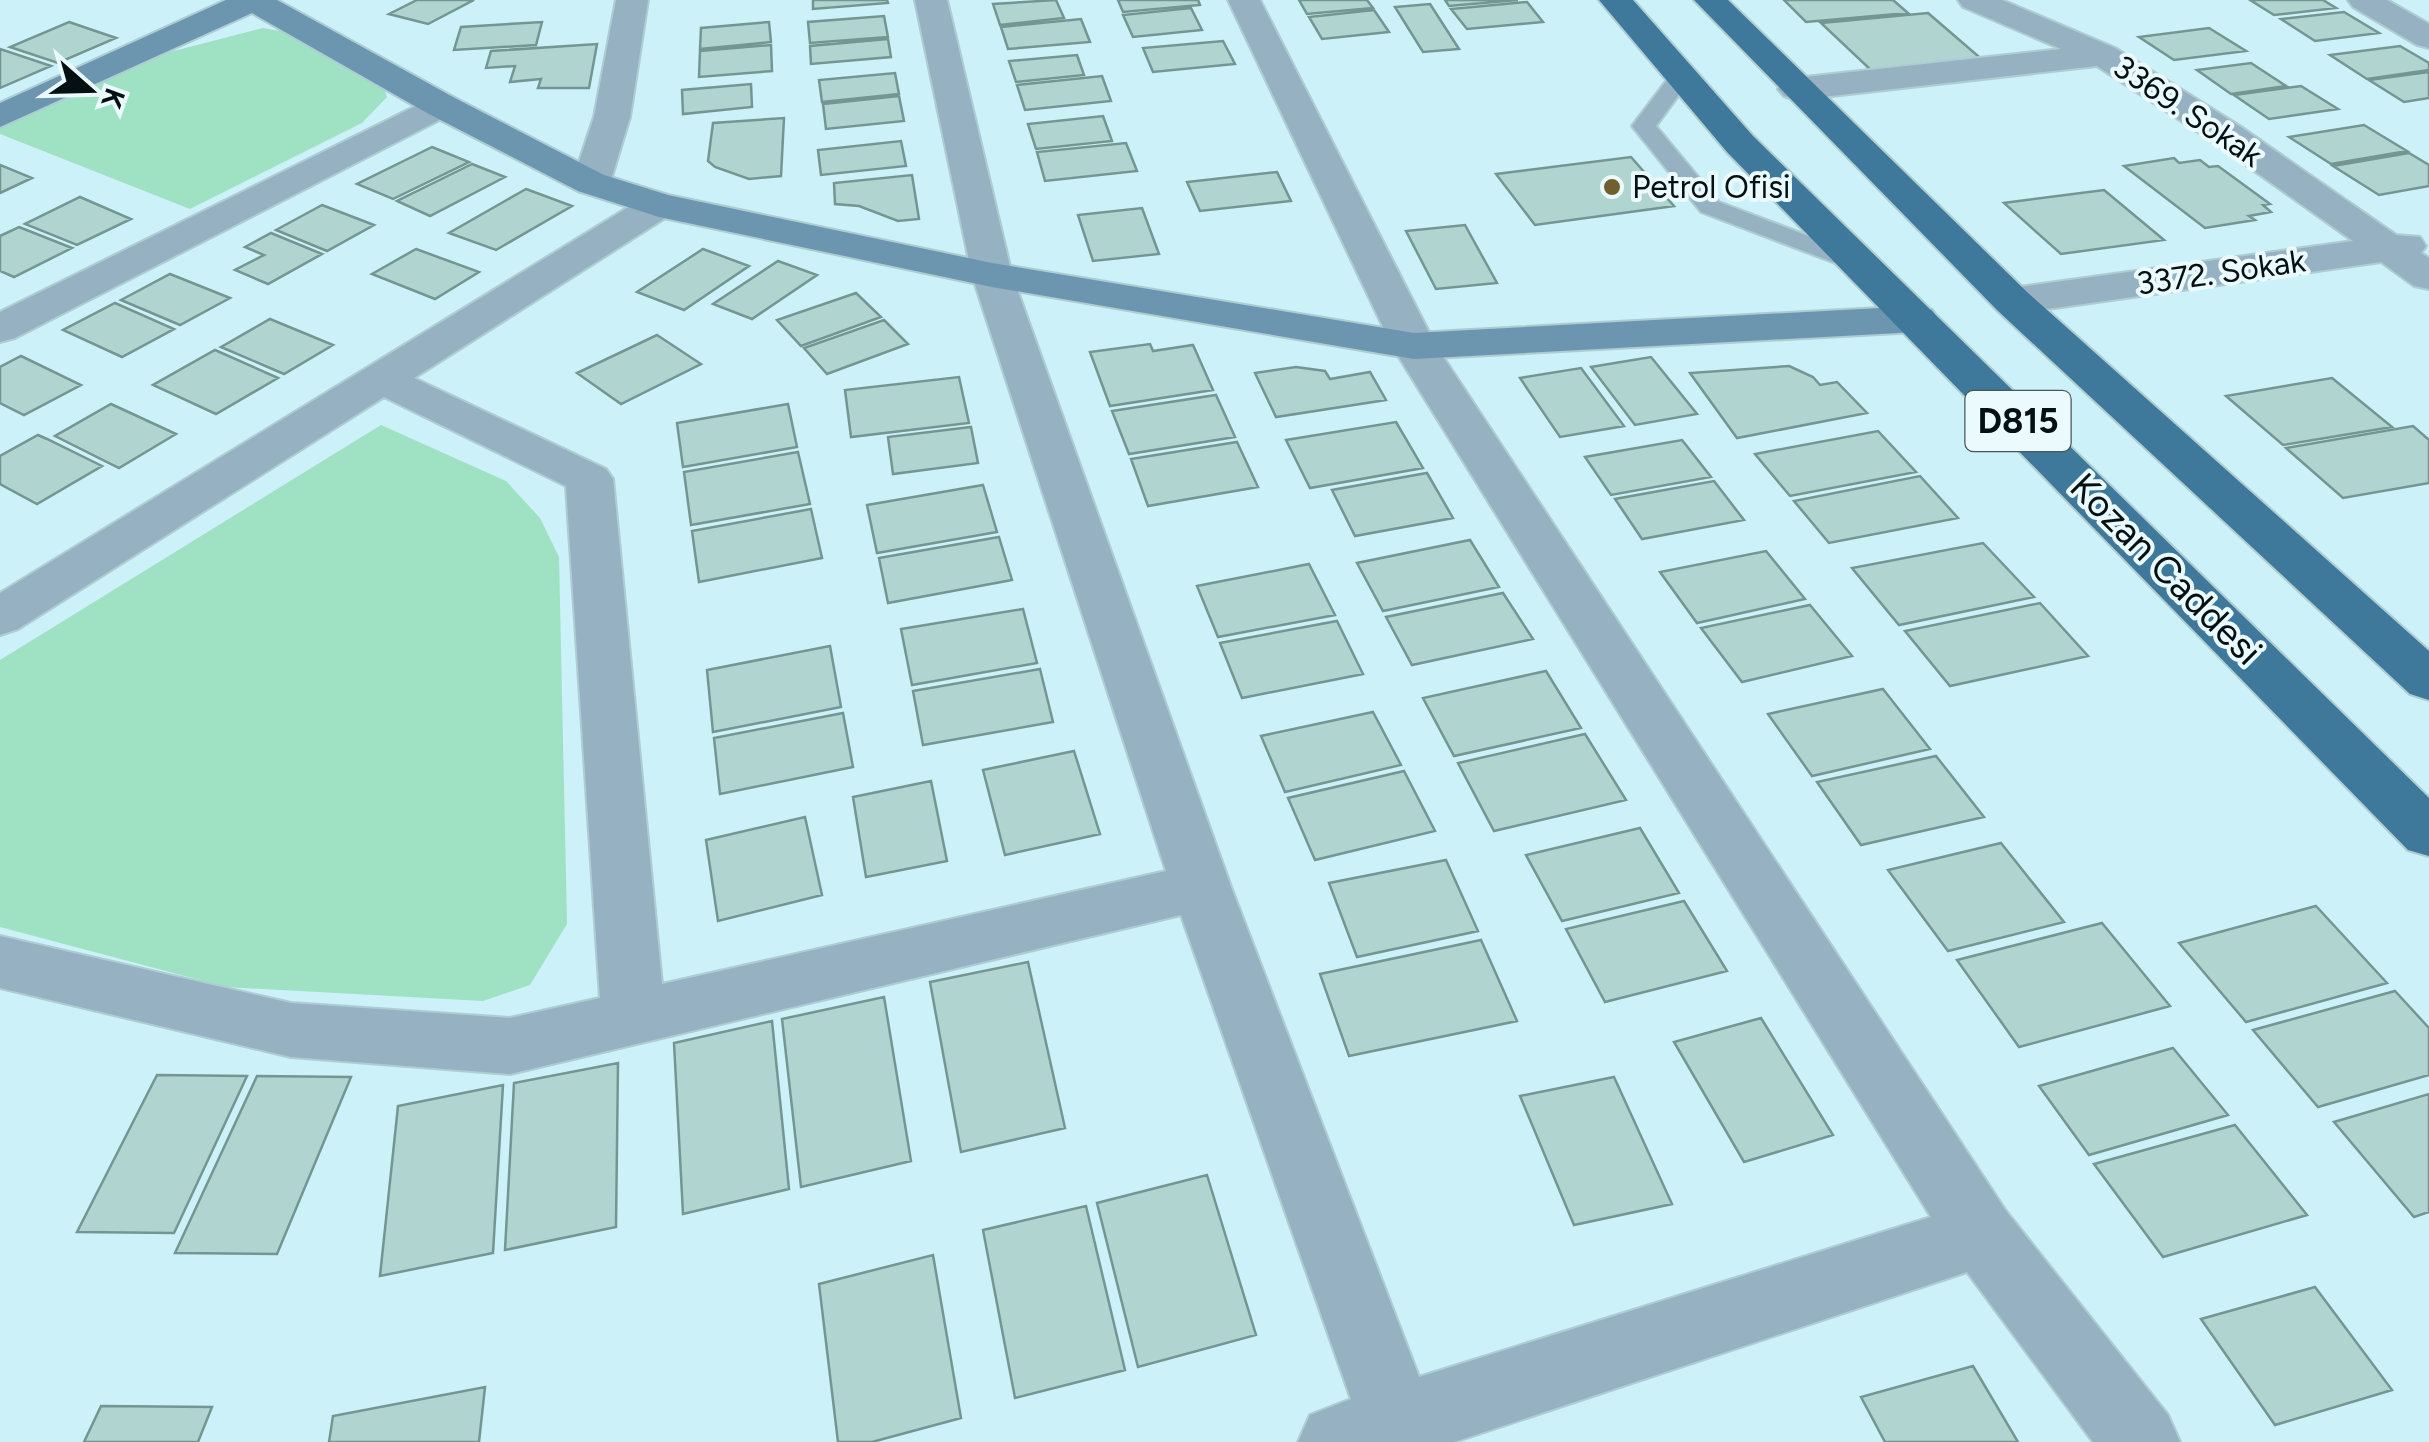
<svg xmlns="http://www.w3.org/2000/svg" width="2429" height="1442" viewBox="0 0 2429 1442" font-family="Figtree,sans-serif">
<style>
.green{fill:#9fe1c3}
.building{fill:#b0d5d1;stroke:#749692;stroke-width:2.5}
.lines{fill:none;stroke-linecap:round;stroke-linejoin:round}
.service-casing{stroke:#adcdd3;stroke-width:4}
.minor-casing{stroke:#adcdd3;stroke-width:4}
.secondary-casing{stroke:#adcdd3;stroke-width:4}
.trunk-casing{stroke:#adcdd3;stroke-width:4}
.service{fill:#96b1c2;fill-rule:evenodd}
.minor{fill:#96b1c2;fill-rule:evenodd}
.secondary{fill:#6c96af;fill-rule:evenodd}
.trunk{fill:#3e789a;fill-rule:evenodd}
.poi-dot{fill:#6f602e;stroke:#ebfafd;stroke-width:4}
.labels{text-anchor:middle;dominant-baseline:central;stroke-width:8;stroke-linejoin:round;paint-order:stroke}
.far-street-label{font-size:32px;fill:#041012;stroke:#ebfafd}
.far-poi-label{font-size:32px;fill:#041012;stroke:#ebfafd;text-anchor:start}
.shield{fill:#ebfafd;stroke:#495658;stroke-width:2.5}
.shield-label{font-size:35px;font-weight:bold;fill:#041012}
.street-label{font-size:38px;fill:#041012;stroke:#ebfafd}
</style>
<rect width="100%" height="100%" fill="#cdf1f8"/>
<!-- green -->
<path class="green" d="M263 28 286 32 384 88 387 97 362 123 190 209 0 134V123L170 52Z
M381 425 506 481 540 518 559 557 567 924 530 985 483 1001 226 987 0 927V660Z"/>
<!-- building -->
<path class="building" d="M417 0H474L428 24 389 14Z
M813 0H887L888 3 813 9Z
M1056 0 1064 18 1000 25 993 4Z
M1118 0H1198L1200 5 1123 12Z
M1299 0H1367L1373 8 1307 14Z
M1445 0H1518L1449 6Z
M1784 0H1893L1908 13 1806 22Z
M2250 0H2323L2336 8 2274 15Z
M1527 2 1543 22 1467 29 1451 9Z
M1430 4 1459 49 1423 52 1395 7Z
M1191 8 1202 30 1133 37 1123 15Z
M1374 10 1389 32 1322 39 1309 17Z
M2344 12 2379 33 2315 41 2281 19Z
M1928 13 1985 62 1874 73 1821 23Z
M884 16 888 37 810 43 808 22Z
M1081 19 1090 42 1008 49 1001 27Z
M69 22 116 38 58 63 10 47Z
M542 22 536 45 454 50 461 27Z
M769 22 771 42 700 49 701 28Z
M2209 28 2246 51 2174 60 2139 37Z
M888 39 891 57 811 64 810 46Z
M1223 41 1235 64 1153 72 1143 48Z
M597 44 589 88H538L541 79 510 82 515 66 486 68 491 51Z
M771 45 772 71 699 77 700 51Z
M2400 46 2429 63V70L2367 79 2330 55Z
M0 49 51 66 0 88Z
M1077 55 1084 75 1016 82 1009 61Z
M2251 63 2286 86 2231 94 2197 70Z
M2429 72V98L2404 102 2369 80Z
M895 73 899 94 822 102 819 80Z
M1102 76 1111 101 1025 110 1017 85Z
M751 84 752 107 683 114 682 90Z
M2301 86 2338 109 2269 119 2234 95Z
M899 96 904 121 826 129 823 104Z
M1103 116 1112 141 1036 149 1028 124Z
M784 118 781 176 749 179 715 167 708 161 713 123Z
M2364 125 2407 151 2331 164 2289 137Z
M901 141 906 166 821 175 818 150Z
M1126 143 1137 171 1045 181 1037 152Z
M432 147 469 162 393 199 357 184Z
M2409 153 2429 165V186L2379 195 2333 166Z
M1631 157 1674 206 1535 225 1496 174Z
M2174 158 2179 163 2200 160 2209 167 2218 166 2270 204 2263 205 2271 212 2249 216 2255 220 2205 228 2124 166Z
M472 164 505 177 430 216 397 201Z
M0 165 32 178 0 193Z
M1277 172 1291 201 1200 211 1187 182Z
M912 175 919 219 898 221 859 206 835 204 834 183Z
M526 189 572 206 496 250 449 233Z
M2104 190 2164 240 2061 254 2004 203Z
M80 197 131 219 77 245 25 224Z
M322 205 374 225 327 251 276 230Z
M1142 208 1159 254 1093 261 1078 215Z
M1465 225 1497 283 1436 289 1406 231Z
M19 227 72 248 14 277 0 271V236Z
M271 233 322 254 268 284 235 270 264 255 245 247Z
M416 249 479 272 435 299 372 274Z
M703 249 749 266 684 310 637 292Z
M778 261 817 275 752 319 713 304Z
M170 274 230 298 180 325 121 300Z
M856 293 881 317 801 346 777 320Z
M115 303 174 329 122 357 63 330Z
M270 319 333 345 284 374 221 347Z
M884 320 908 344 827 374 804 348Z
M657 335 701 364 621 404 577 373Z
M1150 344 1153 351 1193 345 1213 390 1110 406 1090 352Z
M215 350 278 378 216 414 153 385Z
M21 356 81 385 24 415 0 403V367Z
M1651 357 1697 414 1635 425 1591 367Z
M1789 366 1813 377 1820 385 1837 382 1867 413 1737 438 1690 373Z
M1296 367 1325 371 1330 379 1370 372 1386 400 1276 417 1255 373Z
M1581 368 1624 426 1560 437 1520 378Z
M959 377 969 423 851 437 845 390Z
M2332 378 2392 427 2283 445 2226 396Z
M1216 395 1235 437 1129 454 1112 411Z
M111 404 176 434 119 468 55 436Z
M788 404 797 447 683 467 677 423Z
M1396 422 1423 468 1310 488 1286 440Z
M2413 426 2429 440V483L2343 498 2286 448Z
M971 427 978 463 893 474 888 437Z
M1878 431 1916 472 1790 496 1755 454Z
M38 435 47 439 102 466 37 504 0 484V456Z
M1682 440 1711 477 1611 495 1585 457Z
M1237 442 1258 487 1148 506 1131 459Z
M798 452 810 504 691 525 684 472Z
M1427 473 1453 518 1355 536 1332 490Z
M1920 476 1958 518 1829 543 1794 501Z
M1714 481 1744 520 1642 539 1615 499Z
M983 485 997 532 877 553 867 505Z
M811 509 822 558 699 582 692 531Z
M999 537 1012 580 888 603 879 558Z
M1470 540 1499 587 1383 611 1357 563Z
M1983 543 2034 597 1899 625 1852 568Z
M1766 551 1805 599 1697 623 1660 572Z
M1309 564 1335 615 1218 637 1197 586Z
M1503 593 1533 639 1412 665 1386 617Z
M2040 603 2088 656 1950 686 1905 631Z
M1810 605 1852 656 1742 682 1701 628Z
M1023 609 1037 663 912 685 901 629Z
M1337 621 1363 674 1242 698 1220 643Z
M830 646 841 707 713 732 707 670Z
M1040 669 1053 722 923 745 913 691Z
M1546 671 1581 728 1454 756 1423 698Z
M1883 689 1930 749 1812 776 1768 714Z
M1373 712 1401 765 1285 792 1261 736Z
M843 713 853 767 720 794 714 738Z
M1585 734 1626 800 1494 831 1458 763Z
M1074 751 1100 834 1005 855 983 770Z
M1936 756 1984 817 1861 845 1817 782Z
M1404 771 1435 831 1315 860 1288 798Z
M931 781 947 861 866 877 853 797Z
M805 817 822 895 718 921 706 840Z
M1640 828 1679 893 1562 921 1526 855Z
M2001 843 2064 922 1948 951 1888 870Z
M1446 860 1478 931 1357 957 1329 883Z
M1684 901 1727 971 1605 1002 1566 929Z
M2316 906 2387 983 2246 1022 2179 943Z
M2102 923 2170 1006 2019 1047 1957 960Z
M1481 940 1517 1021 1349 1056 1320 974Z
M1028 962 1065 1128 961 1152 930 982Z
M2395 991 2429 1028V1075L2318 1107 2253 1030Z
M884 997 911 1161 801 1187 782 1019Z
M1761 1018 1833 1135 1744 1162 1674 1042Z
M772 1021 789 1189 683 1214 674 1043Z
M2173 1048 2228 1115 2089 1155 2039 1086Z
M618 1063 616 1227 505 1250 514 1083Z
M157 1075 247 1076 174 1233 77 1232Z
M257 1076 351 1077 277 1254 175 1253Z
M1614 1077 1672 1204 1574 1225 1520 1096Z
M503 1085 493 1253 380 1276 398 1106Z
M2429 1094V1212L2414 1217 2334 1122Z
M2235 1125 2307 1215 2163 1257 2094 1164Z
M1207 1175 1256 1335 1138 1367 1097 1203Z
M1086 1206 1125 1370 1015 1398 983 1230Z
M933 1255 961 1418 872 1442H838L819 1284Z
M2315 1287 2392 1390 2275 1425 2201 1319Z
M1973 1366 2018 1442H1885L1861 1397Z
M485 1387 479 1442H329L333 1416Z
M101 1406 212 1407 198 1442H84Z"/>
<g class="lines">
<!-- service casing -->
<g class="service-casing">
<path id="service" d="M1681 70 1692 77 1656 126 1719 202 1869 259 1873 264 1869 269H1851L1701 212 1632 126 1673 72Z"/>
</g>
<!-- minor casing -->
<g class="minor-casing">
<path id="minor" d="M616 0H648L630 117 610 183 604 191 591 194 578 191 572 183 594 117Z
M915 0H947L1012 275 1231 887 1419 1377 1931 1217 1392 346 1228 0H1260L1436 346 2006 1211 2168 1415 2180 1442H2093L1967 1272 1454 1442H1298L1310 1415 1351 1399 1181 915 510 1074 291 1057 0 988V936L291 1003 510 1018 600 998 566 486 384 397 18 629 0 635V593L645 197 659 193 673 197 678 205 673 213 414 378 606 469 613 479 662 984 1166 871 972 275Z
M1958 0H2002L2115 48 2241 127 2396 235 2420 237 2426 246 2421 253 2429 258V289L2414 286 2381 262 2012 314 1997 310 1991 301 1997 292 2012 288 2353 241 2215 143 2097 66 1796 100 1784 96 1778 89 1784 82 1796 78 2061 49 1963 7Z
M2348 0H2387L2429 24V48L2417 45 2353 7Z
M440 94 453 97 458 105 453 113 15 338 0 342V312Z"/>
</g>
<!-- secondary casing -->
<g class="secondary-casing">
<path id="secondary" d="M226 0H277L453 97 604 175 668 195 992 263 1414 333 1917 306 1932 310 1938 319 1932 328 1917 332 1414 359 992 287 659 217 578 191 427 113 252 13 0 127V103Z"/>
</g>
<!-- trunk casing -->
<g class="trunk-casing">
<path id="trunk" d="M1599 0H1633L1753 136 2429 798V856L2408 850 1727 152Z
M1694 0H1728L2027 292 2429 651V700L2410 694 1997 310Z"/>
</g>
<!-- service -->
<use href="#service" class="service"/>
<!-- minor -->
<use href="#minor" class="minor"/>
<!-- secondary -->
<use href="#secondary" class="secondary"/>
<!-- trunk -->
<use href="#trunk" class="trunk"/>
</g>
<!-- markers -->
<circle class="poi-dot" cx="1612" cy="187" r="10"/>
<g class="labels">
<!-- far-street labels -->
<g class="far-street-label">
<text transform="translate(2188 111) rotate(34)">3369. Sokak</text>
<text transform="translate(2221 272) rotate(-8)">3372. Sokak</text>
</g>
<!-- far-poi labels -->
<g class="far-poi-label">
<text x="1632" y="187">Petrol Ofisi</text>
</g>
<!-- shield labels -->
<rect class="shield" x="1965.5" y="391" width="105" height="60" rx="8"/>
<g class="shield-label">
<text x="2018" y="421">D815</text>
</g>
<!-- street labels -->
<g class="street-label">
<text transform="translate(2166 569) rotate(45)">Kozan Caddesi</text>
</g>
</g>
<!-- north arrow -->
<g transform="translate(90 90) rotate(110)" stroke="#ebfafd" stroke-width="8" paint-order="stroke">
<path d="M0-8L18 38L0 25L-18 38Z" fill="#041012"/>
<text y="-15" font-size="28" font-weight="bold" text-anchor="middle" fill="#041012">K</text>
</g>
</svg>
